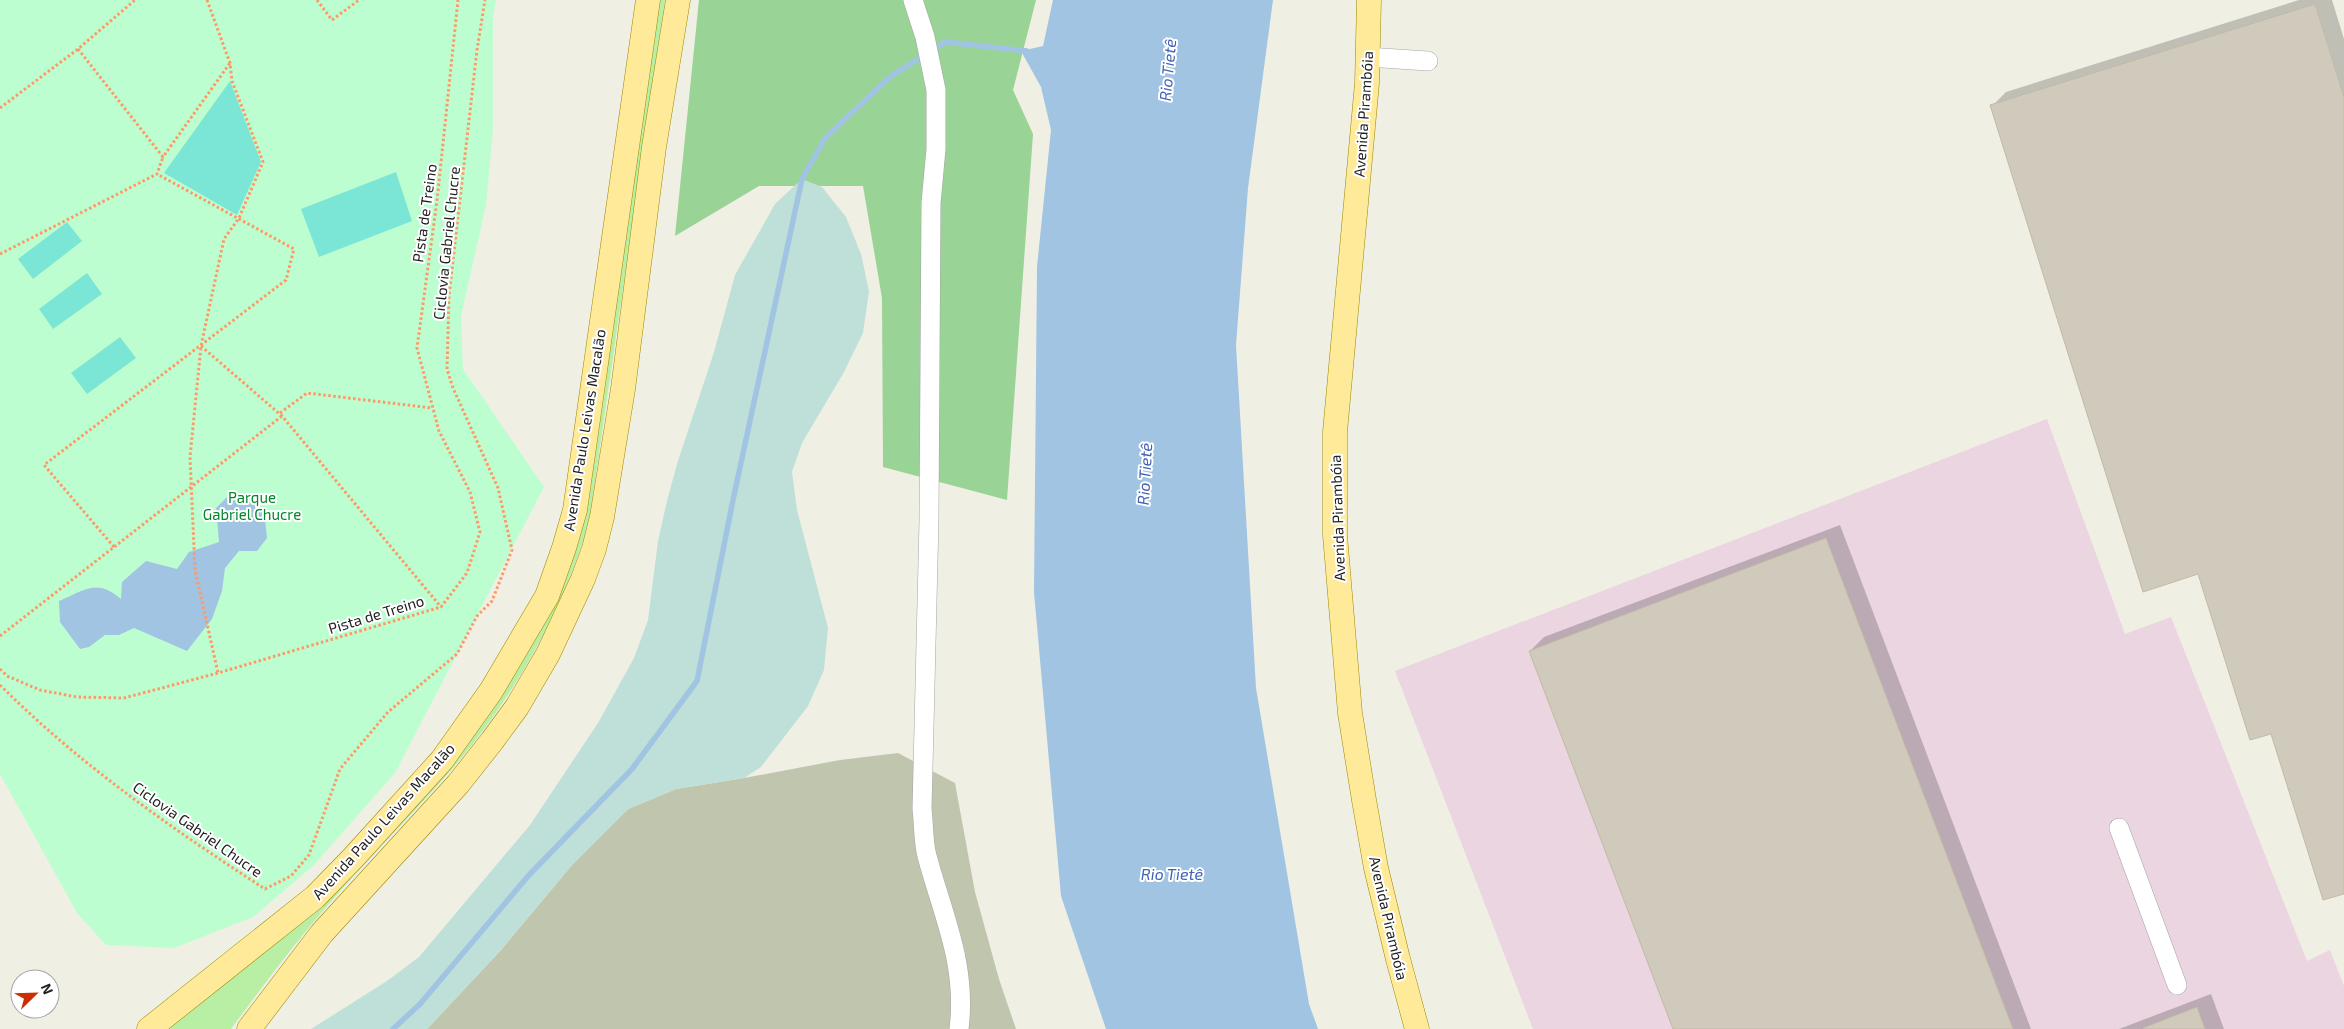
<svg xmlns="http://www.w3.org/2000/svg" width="2344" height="1029" viewBox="0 0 2344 1029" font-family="'Exo 2',sans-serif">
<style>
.industrial{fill:#ead5e1}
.construction{fill:#c0c6ae}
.grass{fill:#b9efa5}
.forest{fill:#99d395}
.wetland{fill:#bfe0d8}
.park{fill:#bdfed1}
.pitch{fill:#7be6d5}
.water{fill:#a0c4e2}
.shadow{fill:#0003}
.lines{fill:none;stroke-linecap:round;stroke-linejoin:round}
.stream{stroke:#a0c4e2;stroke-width:5.5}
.building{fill:#d0cabc;stroke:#c3b9a5}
.minor-casing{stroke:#a5a5a5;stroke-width:20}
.major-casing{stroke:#998900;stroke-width:25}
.path{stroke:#ff9866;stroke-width:3;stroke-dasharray:2.5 2.5;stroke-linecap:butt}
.minor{stroke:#fff;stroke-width:19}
.major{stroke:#ffea9a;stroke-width:24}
.labels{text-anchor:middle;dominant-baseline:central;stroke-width:4;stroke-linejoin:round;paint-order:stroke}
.street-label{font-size:15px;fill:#1e1e1e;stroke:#fff}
.park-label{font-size:15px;fill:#02872b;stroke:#fff}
.water-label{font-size:16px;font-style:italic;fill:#4262b7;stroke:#fff}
</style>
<rect width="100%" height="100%" fill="#f0efe4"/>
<!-- industrial -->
<path class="industrial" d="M2047 419 2125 634 2171 617 2307 961 2330 950 2344 986V1029H1533L1395 671Z"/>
<!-- construction -->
<path class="construction" d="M898 753 955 783 975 892 999 979 1016 1029H427L501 950 572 865 628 809 676 789 744 778 840 760Z"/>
<!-- grass -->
<path class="grass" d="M657 0H665L589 522C563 611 513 699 452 769 414 813 372 854 334 898 297 940 264 984 231 1029H172L165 1026 446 765 568 563Z"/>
<!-- forest -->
<path class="forest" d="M699 0H1036L1013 90 1033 134 1007 500 883 467 882 298 863 186H759L675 236Z"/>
<!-- wetland -->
<path class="wetland" d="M802 179 822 187 846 217 861 254 869 291 863 333 844 372 802 443 792 472 797 510 828 628 824 670 808 706 761 767 744 778 676 789 628 809 572 865 501 950 427 1029H311L387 981 419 957 530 825 598 723 634 658 648 620 658 541 667 501 677 464 714 352 735 275 775 204Z"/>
<!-- park -->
<path class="park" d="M0 0H496L493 18V130L486 205 461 316 463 369 544 487 395 773 314 865 253 917 174 948 106 945 77 913 0 774Z"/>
<!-- pitch -->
<path class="pitch" d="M230 81 261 162 237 215 164 173Z
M396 172 412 221 319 257 301 209Z
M67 222 82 241 33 279 18 259Z
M87 273 102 294 53 329 39 309Z
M120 337 136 358 87 394 71 373Z"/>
<!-- water -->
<path class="water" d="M1053 0H1273L1248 188 1236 345 1256 688 1309 1004 1318 1029H1106L1061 896 1034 592 1037 267 1051 130 1041 87 1021 51 1043 46Z
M229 495 247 497 264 510 267 538 257 551H239L225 568 222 591 212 619 187 651 134 628 119 635H105L89 647 80 649 60 622 59 601C85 590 97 578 121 599L122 582 146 561 177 569 189 552 219 542 216 508Z"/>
<!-- shadow -->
<path class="shadow" d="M2299 0H2332L2344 39V892L1992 106 2006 92Z
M1840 525 2031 1029H1674L1530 651 1544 637Z
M2211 994 2224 1029H2119Z"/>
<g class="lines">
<!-- stream -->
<path class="stream" d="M393 1029 420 1004 529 875 632 769 697 681 733 500 802 179 826 137 891 76 945 42 1027 51"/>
</g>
<!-- building -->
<path class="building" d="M2315 4 2344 97V894L2323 900 2271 734 2250 740 2198 574 2143 592 1990 105Z
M1826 538 2013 1029H1673L1529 651Z
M2197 1007 2205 1029H2144L2143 1028Z"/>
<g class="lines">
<!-- minor casing -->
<g class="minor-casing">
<path id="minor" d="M913 0 925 37 936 90V149L931 203 929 520 922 809C924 824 923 841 927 856 943 916 967 964 959 1029
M1367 57 1428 61
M2119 828 2177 985"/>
</g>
<!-- major casing -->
<g class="major-casing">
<path id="major" d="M1369 0 1367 83 1335 432V535L1350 713 1364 800 1376 868 1398 959 1417 1029
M149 1029 315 897 353 858 442 760 491 691 547 596 564 548 575 510 648 0
M249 1029 322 933 458 784 492 741 517 707 548 654 583 579 594 549 602 517 623 389 654 147 678 0"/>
</g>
<!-- path -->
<path class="path" d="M207 0 230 63 232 81 263 162 239 218 224 239 201 346 190 457 195 570 218 673
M317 0 332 20 359 0
M78 49 163 157 230 63
M0 108 78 49 135 0
M0 254 157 174 163 157
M201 346 282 416 441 607
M280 413 307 393 432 408
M114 547 44 465 286 280 294 249 157 174
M0 636 282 416
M0 669 7 676 40 690 77 697 124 698 218 673 441 607 467 573 480 532 470 492 439 431 417 348 437 201 458 0
M0 685C79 764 171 828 265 889L291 876 309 855 340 769 388 712 457 654 477 616 492 601 512 550 498 488 453 388 447 369 449 296 477 50 485 0"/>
<!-- minor -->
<use href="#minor" class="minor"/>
<!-- major -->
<use href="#major" class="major"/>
</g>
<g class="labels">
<!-- street labels -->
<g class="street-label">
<text transform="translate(1363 114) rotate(-86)">Avenida Pirambóia</text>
<text transform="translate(424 213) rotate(-82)">Pista de Treino</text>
<text transform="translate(446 243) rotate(-84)">Ciclovia Gabriel Chucre</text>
<text transform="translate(584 430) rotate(-81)">Avenida Paulo Leivas Macalão</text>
<text transform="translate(1337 518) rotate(-92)">Avenida Pirambóia</text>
<text transform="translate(376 614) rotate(-17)">Pista de Treino</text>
<text transform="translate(383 821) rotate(-48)">Avenida Paulo Leivas Macalão</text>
<text transform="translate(198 829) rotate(35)">Ciclovia Gabriel Chucre</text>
<text transform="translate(1389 918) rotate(77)">Avenida Pirambóia</text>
</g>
<!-- park labels -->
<g class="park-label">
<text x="252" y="497">Parque<tspan x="252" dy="17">Gabriel Chucre</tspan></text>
</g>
<!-- water labels -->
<g class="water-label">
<text transform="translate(1167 70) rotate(-85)">Rio Tietê</text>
<text transform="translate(1144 474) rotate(-87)">Rio Tietê</text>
<text x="1172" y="873">Rio Tietê</text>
</g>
</g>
<!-- north arrow -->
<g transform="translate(35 994) rotate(67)"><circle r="24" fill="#ffffff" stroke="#a5a5a5"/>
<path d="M0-4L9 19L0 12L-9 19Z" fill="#cd2e00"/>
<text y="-8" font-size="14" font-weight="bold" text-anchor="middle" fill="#1e1e1e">N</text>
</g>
</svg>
